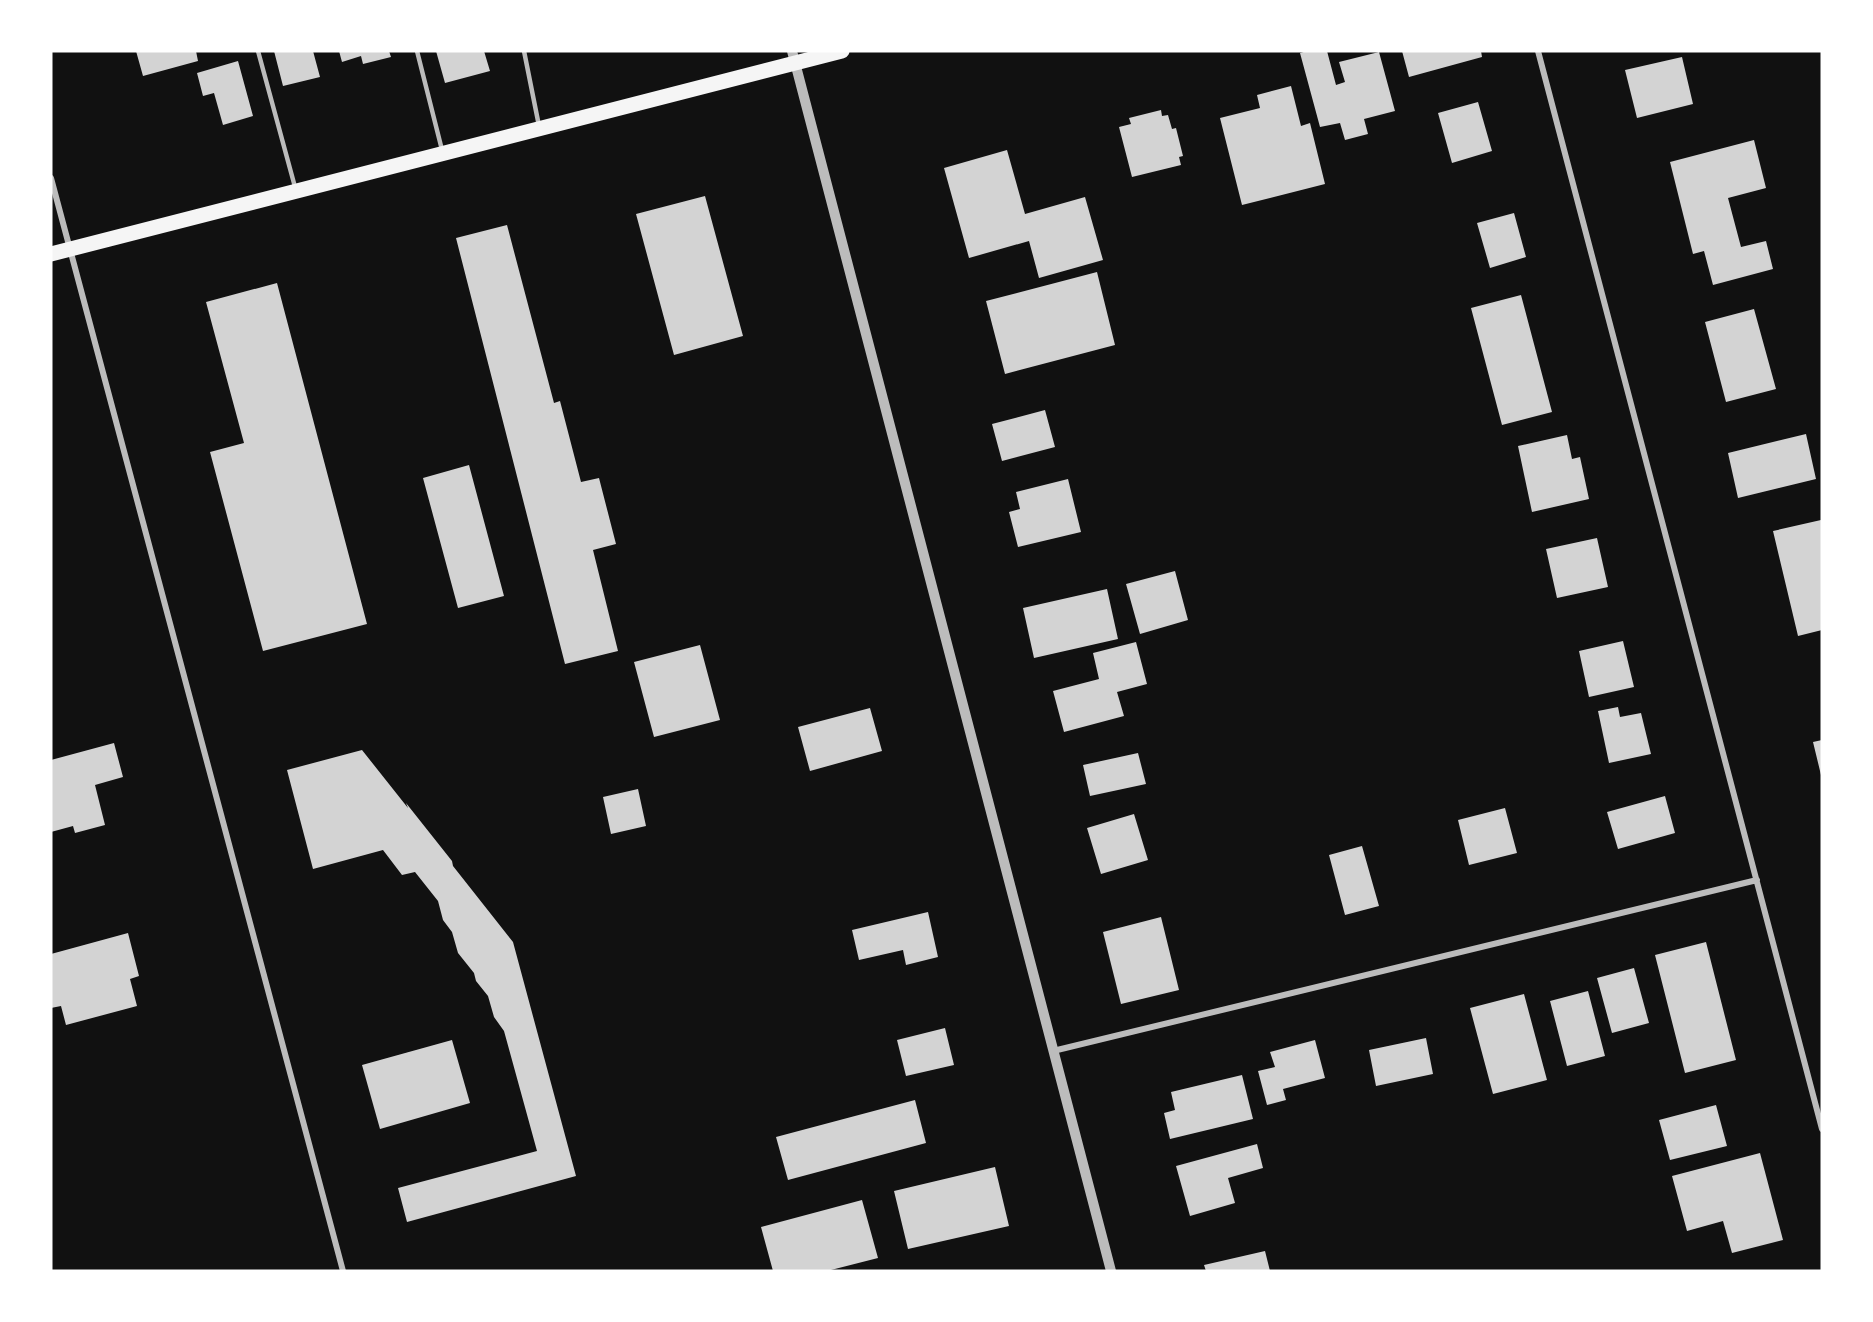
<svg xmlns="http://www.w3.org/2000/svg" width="1873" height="1322" viewBox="0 0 1873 1322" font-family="Manrope,sans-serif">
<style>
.building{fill:#d3d3d3}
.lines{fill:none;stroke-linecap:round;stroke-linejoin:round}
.service{stroke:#bcbcbc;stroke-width:4.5}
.minor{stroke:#bcbcbc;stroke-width:6}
.tertiary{stroke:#bcbcbc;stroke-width:10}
.primary{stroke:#f5f5f5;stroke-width:15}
</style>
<rect width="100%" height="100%" fill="#111"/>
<!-- building -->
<path class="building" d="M136 51H196L198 61 143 76Z
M274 51H313L320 77 283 86Z
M339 51H389L391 57 363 64 361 56 342 62Z
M436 51H484L490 71 445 83Z
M1307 51H1327L1336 85 1345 82 1339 62 1379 52 1395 111 1364 119 1368 134 1345 140 1340 123 1320 127 1300 53Z
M1402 51H1481L1482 57 1409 77Z
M1682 57 1693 104 1637 118 1625 70Z
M238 61 253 116 223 125 214 93 203 96 197 73Z
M1291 86 1301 126 1310 123 1325 184 1242 205 1220 118 1260 108 1257 95Z
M1478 102 1492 151 1452 163 1438 113Z
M1161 110 1162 116 1168 115 1172 129 1176 128 1183 156 1179 157 1181 165 1132 177 1119 127 1131 124 1129 118Z
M1754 140 1766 188 1728 198 1741 247 1766 241 1773 269 1713 285 1704 251 1693 254 1670 162Z
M1007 150 1025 214 1085 197 1103 260 1039 278 1029 241 969 258 944 168Z
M705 196 743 336 674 355 636 214Z
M1514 213 1526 257 1490 268 1477 223Z
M507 225 554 403 560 401 581 482 599 478 616 544 593 550 618 651 565 664 456 238Z
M1097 272 1115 345 1005 374 986 301Z
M277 283 367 624 263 651 210 452 244 443 206 302Z
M1521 295 1552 412 1502 425 1471 308Z
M1754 309 1776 389 1726 402 1705 322Z
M1045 410 1055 447 1002 461 992 424Z
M1806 434 1816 479 1738 498 1728 453Z
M1567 435 1572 459 1580 457 1589 499 1532 512 1518 446Z
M469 465 504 596 458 608 423 478Z
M1068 479 1081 532 1018 547 1009 512 1020 509 1016 492Z
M1821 520 1822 630 1798 636 1773 531Z
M1597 538 1608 587 1557 598 1546 549Z
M1175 571 1188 620 1140 634 1126 584Z
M1107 589 1118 639 1034 658 1023 608Z
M1623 641 1634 687 1589 697 1579 651Z
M1136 642 1147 684 1117 692 1124 716 1064 732 1053 691 1099 679 1093 653Z
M700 645 720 720 654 737 634 662Z
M1618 707 1620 717 1641 713 1651 754 1609 763 1598 711Z
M870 708 882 751 810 771 798 727Z
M1822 740V775H1821L1813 742Z
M114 743 123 777 95 785 105 825 75 833 73 826 51 832V760Z
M362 750 408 808 406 803 452 861 453 866 513 942 576 1176 407 1222 398 1188 537 1151 504 1031 494 1017 488 996 476 981 474 973 458 953 452 932 443 920 438 901 415 872 402 875 383 850 313 869 287 770Z
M1138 753 1146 784 1090 796 1083 765Z
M638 789 646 826 611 834 603 797Z
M1665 796 1675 833 1618 849 1607 812Z
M1505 808 1517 853 1469 865 1458 820Z
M1134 814 1148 860 1101 874 1087 828Z
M1362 846 1379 906 1345 915 1329 855Z
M928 912 938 957 906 965 903 950 859 960 852 930Z
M1161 917 1179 990 1121 1004 1103 932Z
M128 933 139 976 130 979 137 1006 66 1025 61 1006 51 1008V954Z
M1706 942 1736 1060 1685 1073 1655 955Z
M1634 968 1649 1023 1612 1033 1597 978Z
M1588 991 1605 1056 1567 1066 1550 1001Z
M1524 994 1547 1080 1493 1094 1470 1008Z
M945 1028 954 1065 906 1076 897 1040Z
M1426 1038 1433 1074 1376 1086 1369 1050Z
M452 1040 470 1103 380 1129 362 1065Z
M1315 1040 1325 1078 1283 1089 1286 1100 1267 1105 1258 1071 1275 1067 1270 1052Z
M1242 1075 1253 1119 1170 1139 1164 1113 1175 1110 1171 1092Z
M915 1100 926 1143 788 1180 776 1137Z
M1716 1105 1727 1146 1670 1160 1659 1120Z
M1257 1144 1263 1168 1228 1178 1235 1203 1190 1216 1176 1166Z
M1760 1153 1783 1240 1732 1253 1723 1221 1687 1231 1672 1176Z
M995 1167 1009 1226 908 1249 894 1191Z
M862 1200 878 1258 827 1271H773L761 1227Z
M1265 1251 1270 1271H1206L1204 1265Z"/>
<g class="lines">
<!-- service -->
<path class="service" d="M258 51 295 187
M417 51 442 150
M524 51 539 126"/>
<!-- minor -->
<path class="minor" d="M1538 51 1822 1129
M51 178 343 1271
M1053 1051 1757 880"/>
<!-- tertiary -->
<path class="tertiary" d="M792 51 1111 1271"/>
<!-- primary -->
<path class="primary" d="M51 254 842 51"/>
</g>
<!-- border -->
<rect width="1873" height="1322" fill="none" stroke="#ffffff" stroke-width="105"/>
</svg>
